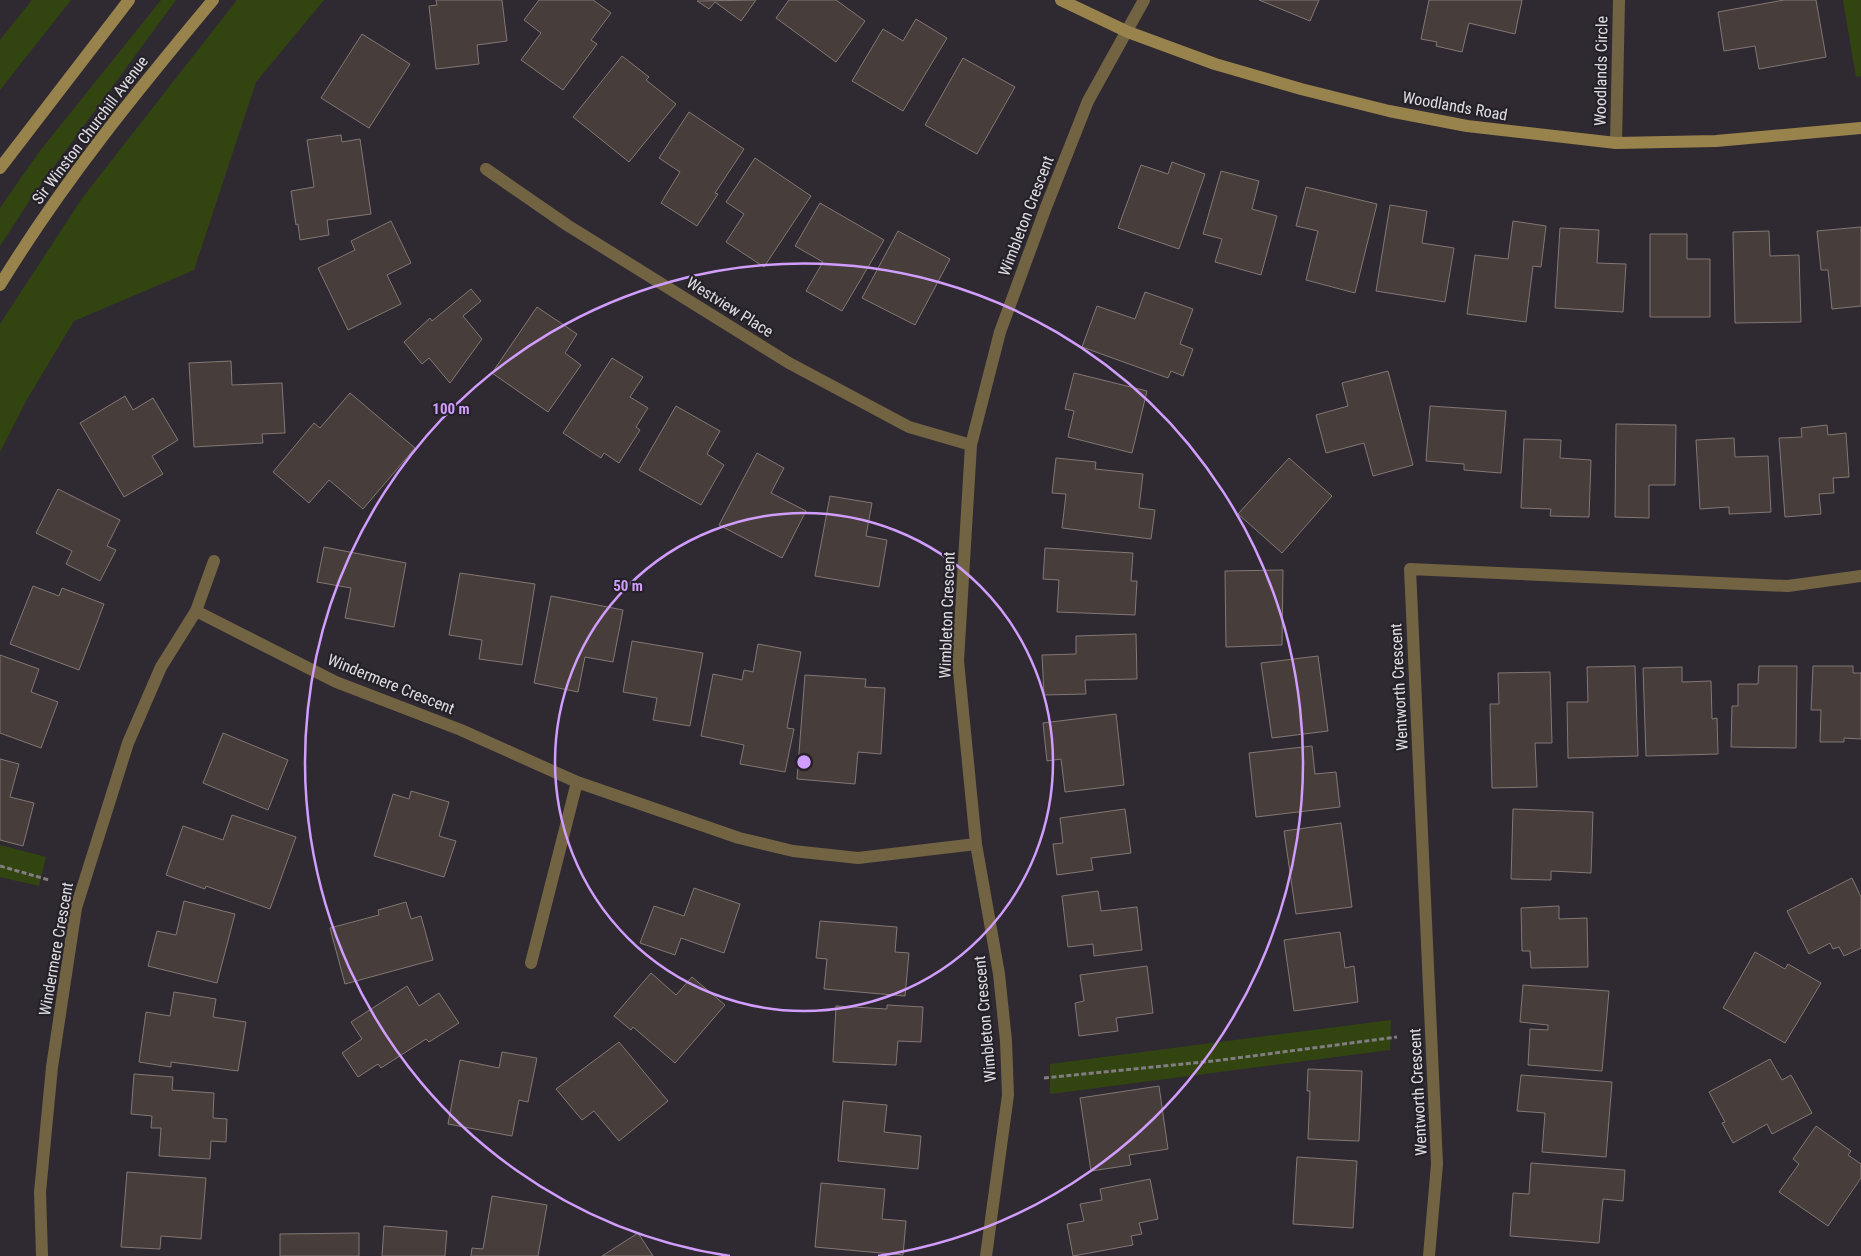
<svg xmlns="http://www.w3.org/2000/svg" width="1861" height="1256" viewBox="0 0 1861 1256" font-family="'Roboto Condensed',sans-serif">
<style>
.green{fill:#324510}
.building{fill:#473d3a;stroke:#827773}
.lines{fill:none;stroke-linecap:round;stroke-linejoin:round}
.path{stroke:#817d83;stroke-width:3;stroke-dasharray:5 2.5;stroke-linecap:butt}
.street{stroke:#726443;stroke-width:12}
.secondary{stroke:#99834c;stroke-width:12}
.ring{fill:none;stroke:#d19dfe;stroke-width:2.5}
.labels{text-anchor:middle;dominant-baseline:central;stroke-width:4.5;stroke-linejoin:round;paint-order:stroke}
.street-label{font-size:16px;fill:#e1dee2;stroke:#252128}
.centre{fill:#d19dfe;stroke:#252128;stroke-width:2.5}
.ring-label{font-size:15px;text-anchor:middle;font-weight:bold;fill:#d19dfe;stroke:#252128;stroke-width:4.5;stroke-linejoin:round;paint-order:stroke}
</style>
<rect width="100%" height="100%" fill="#2f2a32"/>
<!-- green -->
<path class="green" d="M32 0H71L0 90V40Z
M161 0H176L36 191 0 246V208L39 152Z
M237 0H324L256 82 194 270 74 321 26 401 0 452V324L83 197Z
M1843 0H1861V76L1856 77Z
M0 845 46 857 39 886 0 877Z
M1391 1020 1390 1050 1050 1094V1064Z"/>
<!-- building -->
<path class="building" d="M436 0H502L507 41 477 45 479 64 436 69 429 6 437 5Z
M539 0H593L611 13 591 40 597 44 563 90 521 60 541 33 524 20Z
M756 0 741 21 715 2 709 9 697 1Z
M789 0H836L865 21 836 62 776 18Z
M1259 0H1319L1310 21Z
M1429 0H1522L1515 34 1469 23 1462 52 1436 46 1437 42 1421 39Z
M1784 0H1816L1826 57 1759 69 1755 46 1724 51 1718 12Z
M916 19 947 38 903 111 852 81 883 29 903 41Z
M362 34 410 64 369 128 321 98Z
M622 56 649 77 646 80 676 104 629 162 573 117Z
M963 58 1015 87 977 154 925 125Z
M689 112 744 149 715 193 718 194 697 226 661 203 680 172 659 158Z
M341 135 342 142 360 139 371 214 327 220 329 235 300 240 298 224 296 225 291 191 314 187 307 140Z
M755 158 811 196 764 267 726 242 744 214 726 202Z
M1172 162 1205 174 1179 249 1118 228 1141 165 1168 174Z
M1221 171 1259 181 1252 209 1277 216 1261 275 1215 262 1222 239 1203 234Z
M1306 187 1377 204 1355 293 1306 280 1318 231 1296 226Z
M820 203 884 240 842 311 806 291 823 262 795 246Z
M1390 205 1427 211 1422 243 1454 248 1445 302 1376 291Z
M391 221 411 263 387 275 401 304 348 330 318 268 355 250 351 241Z
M1513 221 1546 226 1541 267 1533 266 1526 322 1467 314 1475 255 1508 259Z
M1861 227V306L1832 309 1828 270H1821L1817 231Z
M1560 228 1599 230 1597 263 1626 264 1623 312 1555 308Z
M898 231 950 259 915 325 862 298Z
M1769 231 1770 256 1799 255 1801 322 1735 323 1733 232Z
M1650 234H1687V259H1710V317H1650Z
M471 289 481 301 463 316 482 339 450 383 429 358 422 364 404 342 430 318 432 321Z
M1145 292 1193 309 1180 344 1193 349 1183 376 1171 371 1168 378 1082 347 1097 306 1135 319Z
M537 307 577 334 565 353 581 365 548 412 492 373Z
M612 358 643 377 630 397 648 408 636 427 640 430 619 463 604 453 601 458 563 433Z
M231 361 232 385 282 383 285 433 262 434 263 443 194 447 189 363Z
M1388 371 1413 465 1373 476 1364 443 1326 453 1316 415 1348 406 1342 383Z
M1074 373 1147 391 1132 453 1068 437 1074 411 1065 409Z
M350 393 415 448 363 509 329 480 309 503 273 472 314 423 320 428Z
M125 396 133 410 153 398 178 440 152 456 163 474 124 497 80 423Z
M676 406 720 431 707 454 724 465 701 505 639 470Z
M1430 406 1506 411 1501 473 1464 470V464L1426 461Z
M1616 424 1676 425 1675 485H1649V518L1615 517Z
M1827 425 1828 435 1846 433 1849 477 1833 478 1834 493 1819 494 1821 514 1785 517 1779 438 1802 437 1801 428Z
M1734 438 1735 457 1768 456 1771 512 1729 514V507L1700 509 1696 440Z
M1524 439 1561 440 1560 458 1591 460 1589 517 1550 516 1551 509 1521 508Z
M757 453 784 468 771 493 806 511 782 558 719 525Z
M1056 458 1096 462 1095 469 1143 474 1139 508 1155 510 1151 539 1062 528 1066 494 1052 493Z
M1289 458 1332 496 1282 553 1238 514Z
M58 489 120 520 107 546 116 550 100 581 66 564 72 551 36 533Z
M830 496 872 503 866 536 887 540 879 587 815 576Z
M324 547 406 563 394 627 345 618 351 588 317 582Z
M1045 548 1133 553 1131 581H1137L1135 615 1057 612 1059 580 1043 579Z
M1283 570 1282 645 1226 647 1225 571Z
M460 573 535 584 522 665 479 659 482 640 449 635Z
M33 586 59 596 62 588 104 604 79 670 10 644Z
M551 596 623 610 613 662 585 657 578 692 534 683Z
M1136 634 1137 679 1085 680 1086 694 1044 695 1042 655 1076 654V636Z
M632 641 703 653 690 726 653 720 657 698 623 692Z
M758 644 801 652 787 728 794 729 785 772 740 764 744 745 701 736 713 674 742 680 744 670 753 672Z
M0 655 39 669 31 692 58 702 41 748 0 733Z
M1318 656 1328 731 1272 738 1261 663Z
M1635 666 1638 756 1568 758 1567 702H1588L1587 667Z
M1759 666H1797L1796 748 1731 747 1732 706H1738V684H1758Z
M1813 666H1853V673H1861V739L1844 738V742H1820L1821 710H1811Z
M1682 667V682L1711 681 1712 719 1717 718 1718 754 1646 756 1643 668Z
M1550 672 1552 743H1535L1537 787 1492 788 1490 704H1499L1498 673Z
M805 675 866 679 865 687 885 688 881 754 858 752 855 784 797 779Z
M1116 714 1124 785 1065 792 1061 759 1047 761 1043 723Z
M223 733 288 760 268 810 203 783Z
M1312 746 1315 774 1336 772 1340 807 1256 817 1249 753Z
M0 759 19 764 10 797 34 803 23 846 0 840Z
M411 791 449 802 439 836 456 841 444 877 374 856 393 794 409 799Z
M1125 809 1131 853 1091 858 1093 870 1057 875 1053 844 1063 843 1060 818Z
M1513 809 1593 812 1591 873 1551 871V880L1511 879Z
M232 815 296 837 270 909 206 886 205 889 166 875 183 826 223 840Z
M1341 823 1352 907 1296 914 1284 831Z
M1852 878 1861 897V948L1844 956 1839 947 1833 949 1830 943 1809 954 1787 911Z
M694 888 740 904 724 953 681 938 675 955 640 943 654 906 684 916Z
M1098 891 1101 911 1137 907 1142 950 1094 956 1093 944 1068 947 1062 896Z
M184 901 235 914 217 983 148 966 157 931 176 935Z
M406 902 411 919 421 916 433 960 345 984 330 928 379 915 378 910Z
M1559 906V919L1587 918 1588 967 1531 968 1530 951H1522L1521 908Z
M820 921 897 927 895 952 909 953 905 996 824 989 827 959 816 958Z
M1340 932 1345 968 1354 966 1358 1002 1294 1011 1284 940Z
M1755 952 1785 969 1788 964 1821 983 1785 1043 1723 1008Z
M1147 966 1153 1013 1116 1018 1118 1031 1079 1036 1075 1003 1084 1001 1080 975Z
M651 973 676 995 692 977 725 1005 675 1063 633 1027 631 1030 614 1016Z
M1523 985 1609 991 1602 1071 1528 1065 1530 1029 1548 1030V1025L1520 1022Z
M407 986 419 1006 439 993 459 1023 429 1042 426 1039 381 1068 378 1064 358 1077 342 1053 362 1039 351 1022Z
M174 992 216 999 213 1017 246 1022 238 1071 171 1062V1067L139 1062 146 1012 170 1016Z
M887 1005 923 1007 921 1042 898 1041 896 1065 833 1062 836 1006 887 1009Z
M619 1042 668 1101 619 1141 594 1111 582 1120 556 1089Z
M502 1052 537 1058 528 1102 519 1100 512 1136 448 1124 460 1060 499 1068Z
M1770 1059 1782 1080 1791 1075 1812 1113 1772 1134 1767 1124 1733 1143 1722 1123 1725 1122 1709 1092Z
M1308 1069 1362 1071 1359 1141 1308 1139 1310 1091H1307Z
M134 1074 173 1077 172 1090 214 1093 213 1118 227 1119 226 1142 211 1141 210 1159 159 1156 161 1128H151L152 1116 131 1114Z
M1521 1075 1612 1082 1606 1157 1542 1152 1545 1113 1517 1111Z
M1159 1086 1168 1149 1129 1155 1131 1165 1091 1171 1080 1098Z
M843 1101 887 1105 884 1132 921 1136 918 1169 838 1161Z
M1816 1126 1851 1151 1848 1155 1861 1164V1178L1828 1226 1779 1192 1799 1164 1793 1159Z
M1297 1157 1357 1161 1353 1228 1293 1224Z
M1531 1163 1625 1170 1623 1201 1603 1199 1599 1243 1510 1236 1513 1193 1529 1194Z
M127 1172 206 1178 201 1239 161 1236 160 1249 121 1247Z
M1150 1179 1158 1219 1139 1223 1142 1234 1131 1236 1133 1245 1073 1256 1067 1224 1084 1221 1080 1204 1102 1200 1100 1189Z
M821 1183 885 1189 882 1219 906 1221 903 1255 815 1247Z
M492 1196 547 1205 538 1256H471L472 1248 483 1249Z
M384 1226 447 1231 445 1256H382Z
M359 1233V1256H280V1234Z
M638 1233 653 1256H602Z"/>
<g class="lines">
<!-- path -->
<path class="path" d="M0 866 49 880
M1044 1078 1214 1061 1397 1037"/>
<!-- street -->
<path class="street" d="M1616 143 1619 0
M486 169 567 225 789 363 909 427 971 445
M196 611 336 682 461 730 577 782 739 838 793 851 858 858 976 844
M531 963 577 782
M42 1256 40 1192 52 1067 76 908 128 743 161 667 196 611 214 561
M986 1256 1008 1095 1006 1041 999 974 976 844 958 661 971 445 1000 332 1046 207 1088 101 1144 0
M1429 1256 1437 1164 1410 569 1788 586 1861 576"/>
<!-- secondary -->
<path class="secondary" d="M1061 0 1128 32 1215 64 1301 89 1389 111 1467 126 1616 143 1716 141 1861 128
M0 168 129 0
M0 285C62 183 137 91 213 0"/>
</g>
<!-- distance rings -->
<g class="ring">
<circle cx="804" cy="762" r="249"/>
<path d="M730 1256A499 499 0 1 1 878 1256"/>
</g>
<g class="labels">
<!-- street labels -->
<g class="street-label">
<text transform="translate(1601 71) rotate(-89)">Woodlands Circle</text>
<text transform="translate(1455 106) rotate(10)">Woodlands Road</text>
<text transform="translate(90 130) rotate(-53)">Sir Winston Churchill Avenue</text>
<text transform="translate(1026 216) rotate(-69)">Wimbleton Crescent</text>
<text transform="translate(730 307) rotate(32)">Westview Place</text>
<text transform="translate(947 615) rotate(-88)">Wimbleton Crescent</text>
<text transform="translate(391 684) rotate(22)">Windermere Crescent</text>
<text transform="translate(1399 687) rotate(-93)">Wentworth Crescent</text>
<text transform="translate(56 949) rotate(-80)">Windermere Crescent</text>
<text transform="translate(985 1019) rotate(-95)">Wimbleton Crescent</text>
<text transform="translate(1418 1092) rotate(-93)">Wentworth Crescent</text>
</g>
</g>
<circle cx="804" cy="762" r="8" class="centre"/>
<g class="ring-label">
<text x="451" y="414">100 m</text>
<text x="628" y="591">50 m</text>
</g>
</svg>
